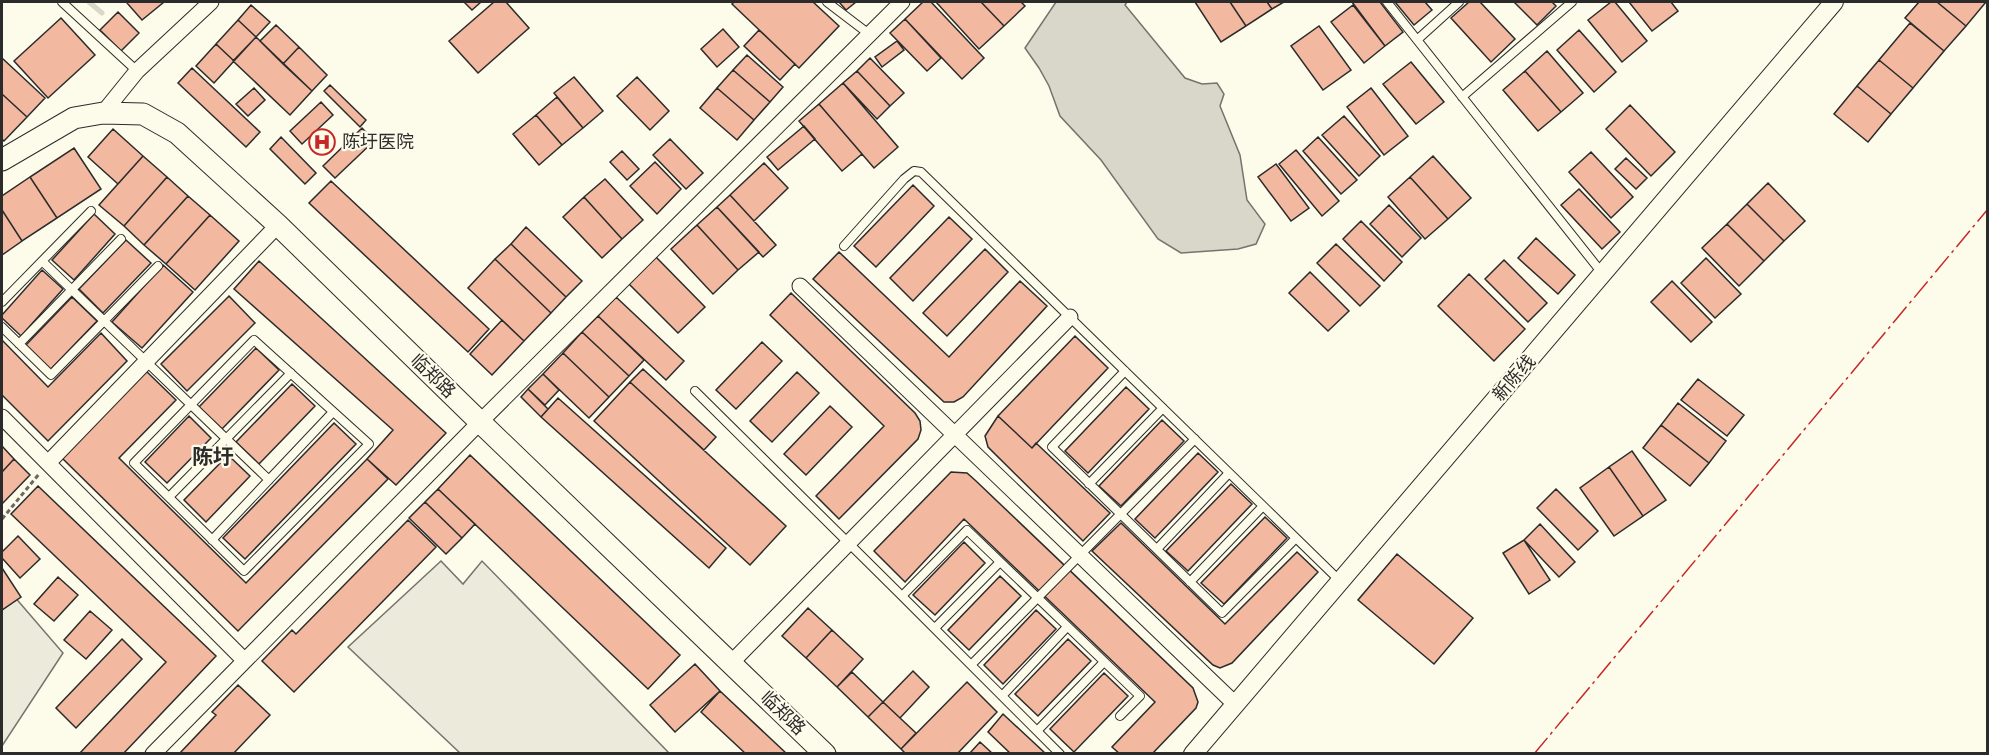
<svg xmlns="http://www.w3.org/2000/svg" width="1989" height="755" viewBox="0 0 1989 755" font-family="Rubik,'Noto Sans SC',sans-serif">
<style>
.green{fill:#ecebdb;stroke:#74746e;stroke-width:1.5}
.water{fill:#d8d7c9;stroke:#74746e;stroke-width:1.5}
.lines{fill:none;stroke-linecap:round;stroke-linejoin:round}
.stream{stroke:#d8d7c9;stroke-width:5}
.building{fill:#f2b8a0;stroke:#2b2b2b;stroke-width:1.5}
.service-casing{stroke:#2b2b2b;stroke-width:10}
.minor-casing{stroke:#2b2b2b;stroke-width:17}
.tertiary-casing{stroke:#2b2b2b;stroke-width:20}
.secondary-casing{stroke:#2b2b2b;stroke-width:23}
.path{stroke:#6a6964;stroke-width:3;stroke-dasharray:4.5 3;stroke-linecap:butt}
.service{stroke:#fdfbea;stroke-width:8}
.minor{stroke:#fdfbea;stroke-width:15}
.tertiary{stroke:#fdfbea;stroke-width:18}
.secondary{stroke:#fdfbea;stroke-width:21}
.power{stroke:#c62828;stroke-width:1.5;stroke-dasharray:21 4.5 3 4.5;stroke-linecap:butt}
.labels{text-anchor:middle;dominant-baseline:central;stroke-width:4.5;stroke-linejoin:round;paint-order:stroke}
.poi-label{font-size:18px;fill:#2b2b2b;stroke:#fdfbea;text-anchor:start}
.street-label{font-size:18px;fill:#2b2b2b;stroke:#fdfbea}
.quarter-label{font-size:21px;font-weight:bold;fill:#2b2b2b;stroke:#fdfbea}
</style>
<rect width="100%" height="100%" fill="#fdfbea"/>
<!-- green -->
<path class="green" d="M441 561 463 584 482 561 669 753H460L348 647Z
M13 595 63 653 2 746V603Z"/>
<!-- water -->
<path class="water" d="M1056 2H1127L1125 5 1185 78 1202 84 1217 83 1224 94 1220 106 1240 155 1247 200 1265 224 1256 244 1238 249 1181 253 1158 239 1101 160 1060 116 1049 86 1039 68 1025 48Z"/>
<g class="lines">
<!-- stream -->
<path class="stream" d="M89 2 102 13"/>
</g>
<!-- building -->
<path class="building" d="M129 2H164L142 20 127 3Z
M464 2H481L472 10Z
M494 2H506L529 28 478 73 449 41Z
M734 2H813L839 26 799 68 732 4Z
M839 2H856L846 10Z
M923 2H931L984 58 962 79 905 19Z
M936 2H981L1004 26 979 49Z
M981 2H1021L1025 6 1004 26Z
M1195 2H1230L1246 26 1221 42Z
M1230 2H1267L1272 9 1246 26Z
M1267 2H1284L1272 9Z
M1352 2H1380L1403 32 1385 46Z
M1395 2H1425L1432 10 1414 25Z
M1469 2H1480L1515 39 1491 62 1451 18Z
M1514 2H1552L1556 6 1537 25Z
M1611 2H1615L1647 41 1622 62 1588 20Z
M1629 2H1671L1678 11 1652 31Z
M1919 2H1937L1966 26 1944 51 1905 18Z
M1937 2H1986L1966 26Z
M251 5 270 22 256 37 238 20Z
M1353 5 1385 46 1364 63 1331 22Z
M118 12 139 33 121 51 100 30Z
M61 18 95 55 48 98 14 61Z
M905 19 941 58 927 71 890 33Z
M238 20 256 37 234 61 216 44Z
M1910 23 1944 51 1913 88 1879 60Z
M276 25 299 47 283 64 260 41Z
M1319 26 1351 70 1323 90 1291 46Z
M723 29 739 47 717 67 701 49Z
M759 30 795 64 780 80 744 46Z
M1579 30 1616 72 1594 92 1557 50Z
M256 37 312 91 290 115 233 61Z
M897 41 904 50 882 67 875 57Z
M216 44 234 61 214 83 196 66Z
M299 47 327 75 312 91 283 64Z
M1547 51 1583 93 1561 112 1525 71Z
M747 55 783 87 770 102 733 70Z
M2 58 45 98 27 117 2 94Z
M870 58 904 93 890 106 857 71Z
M1879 60 1913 88 1891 114 1857 86Z
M1411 62 1444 102 1416 124 1383 84Z
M192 68 260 132 246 147 178 83Z
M733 70 770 102 754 120 717 88Z
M857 71 890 106 877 119 843 83Z
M1525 71 1561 112 1538 131 1503 90Z
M574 77 603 111 583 128 554 93Z
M637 77 669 111 650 130 617 96Z
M843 83 898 147 874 168 819 104Z
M330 85 366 120 360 127 324 91Z
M1857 86 1891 114 1868 142 1834 114Z
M254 88 265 100 248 116 236 104Z
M717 88 754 120 737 140 700 108Z
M1371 88 1408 136 1384 155 1347 107Z
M2 94 27 117 4 141 2 139Z
M557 97 583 128 562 145 536 115Z
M321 102 333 115 302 144 290 131Z
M819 104 862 154 842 171 799 121Z
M1630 105 1675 152 1651 176 1606 129Z
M536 115 562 145 539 165 513 134Z
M1344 116 1380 156 1359 176 1322 135Z
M804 126 815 139 778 170 767 157Z
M362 128 374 141 335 178 323 166Z
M113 129 143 156 118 184 88 157Z
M281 137 316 173 305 184 270 149Z
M1318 137 1357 180 1341 194 1303 151Z
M670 139 703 173 686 189 653 155Z
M74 148 101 189 57 218 30 177Z
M1296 150 1339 201 1322 216 1279 164Z
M622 151 639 169 627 180 610 162Z
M1591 152 1633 197 1611 218 1569 172Z
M143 156 167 177 124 226 99 205Z
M1433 156 1471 198 1448 219 1410 177Z
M1626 158 1647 178 1636 189 1615 169Z
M655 162 681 189 657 214 630 186Z
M764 163 788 188 754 221 730 195Z
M1276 164 1309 208 1291 221 1258 177Z
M30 177 57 218 22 241 2 210V196Z
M167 177 188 196 144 245 124 226Z
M1410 177 1448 219 1425 239 1388 197Z
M605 179 643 220 622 239 584 197Z
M331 181 489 329 468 352 309 203Z
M1768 183 1805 221 1784 241 1747 204Z
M913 185 934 206 876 267 854 246Z
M1579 189 1620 232 1602 249 1561 205Z
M730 195 776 245 763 257 717 207Z
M188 196 210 215 166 264 144 245Z
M584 197 622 239 602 258 563 217Z
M1747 204 1784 241 1764 261 1727 224Z
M1389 205 1421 238 1402 257 1370 224Z
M717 207 759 252 738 270 697 225Z
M2 210 22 241 2 255Z
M94 214 115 234 74 280 52 260Z
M210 215 239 241 195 290 166 264Z
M949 217 972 239 913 301 890 278Z
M1361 221 1402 262 1384 281 1343 239Z
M1727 224 1764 261 1739 286 1702 248Z
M697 225 738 270 713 294 671 249Z
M526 227 582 281 566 297 511 244Z
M1536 238 1575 275 1558 294 1518 258Z
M126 240 151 263 103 313 79 289Z
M511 244 566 297 551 313 495 259Z
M1336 244 1380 286 1360 306 1317 263Z
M985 249 1008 272 947 336 923 313Z
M839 252 949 357 1020 281 1047 306 963 397 954 402H944L813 279Z
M655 256 705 307 678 333 628 283Z
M1706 258 1741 294 1715 318 1681 283Z
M495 259 551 313 524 341 468 288Z
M1504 260 1547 303 1528 322 1485 279Z
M259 261 446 433 396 485 367 459 393 430 234 289Z
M163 265 193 292 142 348 112 322Z
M42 270 63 289 21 336 2 318V315Z
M1310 272 1349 311 1328 331 1289 293Z
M1469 274 1525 329 1494 361 1438 306Z
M1672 281 1712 322 1691 342 1651 302Z
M791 293 915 413 920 421 921 430 918 439 839 519 816 496 884 426 770 315Z
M229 296 255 323 187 391 161 364Z
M72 297 97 321 50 370 25 346Z
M616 297 684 361 666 380 598 316Z
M598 316 644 360 629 376 582 332Z
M502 320 524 341 492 375 470 354Z
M582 332 629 376 609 397 563 353Z
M101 333 127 361 48 441 2 395V340L48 387Z
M1075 336 1108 368 1032 448 998 416Z
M762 342 782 361 736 409 716 390Z
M256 348 279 370 222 429 199 407Z
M563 353 609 397 589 418 543 374Z
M643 369 716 437 704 450 630 382Z
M146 371 176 400 119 458 246 583 367 459 388 479 238 631 62 458Z
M797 372 819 393 772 442 750 421Z
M543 374 559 390 545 405 528 389Z
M1698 379 1744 415 1727 436 1681 400Z
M630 382 786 526 750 565 594 421Z
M292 384 315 406 259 464 236 442Z
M1126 387 1149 409 1088 473 1065 451Z
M528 389 548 409 541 417 521 397Z
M558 398 726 548 709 568 541 417Z
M1678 403 1726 441 1709 463 1661 425Z
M830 406 852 427 806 475 784 454Z
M189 416 211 438 167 483 145 462Z
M998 416 1032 448 1036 443 1110 513 1083 541 988 447 985 436Z
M1162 420 1184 441 1121 506 1099 486Z
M334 423 356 444 245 559 223 538Z
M1661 425 1709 463 1690 486 1643 448Z
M2 446 14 459 2 472Z
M1632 451 1666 500 1643 516 1609 467Z
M1198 453 1218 472 1155 538 1135 519Z
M228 455 250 476 206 522 184 500Z
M470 455 680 655 648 689 438 489Z
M14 459 30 475 2 504V472Z
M1609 467 1643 516 1614 536 1580 488Z
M951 472 967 473 976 481 1193 688 1198 702 1196 708 1152 754H1120L1112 747 1155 702 964 519 905 582 874 551Z
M1231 484 1252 504 1188 571 1166 551Z
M38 486 216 656 123 754H79L166 662 11 514Z
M438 489 475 524 462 538 425 502Z
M1556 489 1598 531 1578 550 1537 508Z
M425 502 462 538 446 554 409 518Z
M1265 517 1287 538 1224 604 1201 583Z
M408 520 436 547 294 692 262 661 292 630 296 634Z
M1121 523 1225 624 1297 552 1318 572 1232 663 1220 668 1213 665 1092 551Z
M1540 524 1575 562 1559 577 1524 540Z
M18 536 40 559 20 578 2 558V552Z
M1524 540 1550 580 1529 594 1503 553Z
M964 542 985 563 935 615 913 595Z
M1397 554 1473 618 1434 664 1358 600Z
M2 568 21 597 2 610Z
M1000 576 1021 596 969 650 948 630Z
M58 577 78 595 54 621 34 604Z
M808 608 832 630 806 658 782 636Z
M1036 610 1056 629 1003 684 984 665Z
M90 611 112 630 86 659 64 640Z
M832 630 863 659 837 687 806 658Z
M122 639 142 659 76 728 56 708Z
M1068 639 1091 661 1038 716 1015 694Z
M695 664 720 691 675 732 650 705Z
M913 671 929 687 900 718 883 702Z
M852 672 883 702 868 717 837 687Z
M1104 673 1128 696 1074 752 1050 729Z
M967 682 997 712 957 754H906L901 749Z
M238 685 270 715 233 754H179L216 715 212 712Z
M720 691 787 754H746L701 712Z
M883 702 916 733 901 749 868 717Z
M1003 714 1046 754H1011L988 732Z
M980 742 993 754H969Z"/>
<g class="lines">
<!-- service casing -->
<g class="service-casing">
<path id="service" d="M62 2 137 71
M827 2 869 34
M1387 2 1602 273
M1417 40 1459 2
M1462 97 1572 2
M844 246 904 179 914 171 921 172 1340 581
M42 261 269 480
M2 302 91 211
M2 327 51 375 158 266
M254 340 369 444 244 571 134 463Z
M19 344 121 239
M1125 371 1052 447 1222 613 1296 538
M695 391 902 596
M1089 484 1163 408
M169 497 291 373
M212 540 333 412
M1157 549 1229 473
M1190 582 1263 506
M935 628 1000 562
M971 665 1195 439
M1002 696 1067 627
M1037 731 1104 662
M1060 754 902 596 967 530 1140 696 1120 716"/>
</g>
<!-- minor casing -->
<g class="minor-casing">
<path id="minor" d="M103 113 137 71 211 2
M800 286 1235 704
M2 417 244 660
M48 463 278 225
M731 663 1070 317
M153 754 480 422 902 2"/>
</g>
<!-- tertiary casing -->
<g class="tertiary-casing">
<path id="tertiary" d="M1193 754 1834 2"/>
</g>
<!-- secondary casing -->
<g class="secondary-casing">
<path id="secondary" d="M2 160 74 118 103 113 143 114 177 133 278 225 480 422 825 754"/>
</g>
<!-- path -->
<path class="path" d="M2 519 39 474"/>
<!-- service -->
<use href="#service" class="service"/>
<!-- minor -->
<use href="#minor" class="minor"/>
<!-- tertiary -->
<use href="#tertiary" class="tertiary"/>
<!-- secondary -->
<use href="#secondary" class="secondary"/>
<!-- power -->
<path class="power" d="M1534 754 1988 209"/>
</g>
<!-- icons -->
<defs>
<g id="hospital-ring" transform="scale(1.35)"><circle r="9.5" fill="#fdfbea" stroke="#c62828" stroke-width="1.5"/><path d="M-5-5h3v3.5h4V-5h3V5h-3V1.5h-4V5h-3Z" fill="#c62828"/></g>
</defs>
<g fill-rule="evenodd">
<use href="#hospital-ring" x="322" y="142"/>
</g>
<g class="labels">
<!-- poi labels -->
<g class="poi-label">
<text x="342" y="142">陈圩医院</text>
</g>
<!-- street labels -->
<g class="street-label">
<text transform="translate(433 376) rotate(44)">临郑路</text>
<text transform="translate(1514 378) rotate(-49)">新陈线</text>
<text transform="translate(783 713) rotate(44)">临郑路</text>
</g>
<!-- quarter labels -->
<g class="quarter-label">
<text x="213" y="456">陈圩</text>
</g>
</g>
<!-- border -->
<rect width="1989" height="755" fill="none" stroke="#2b2b2b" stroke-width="6"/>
</svg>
